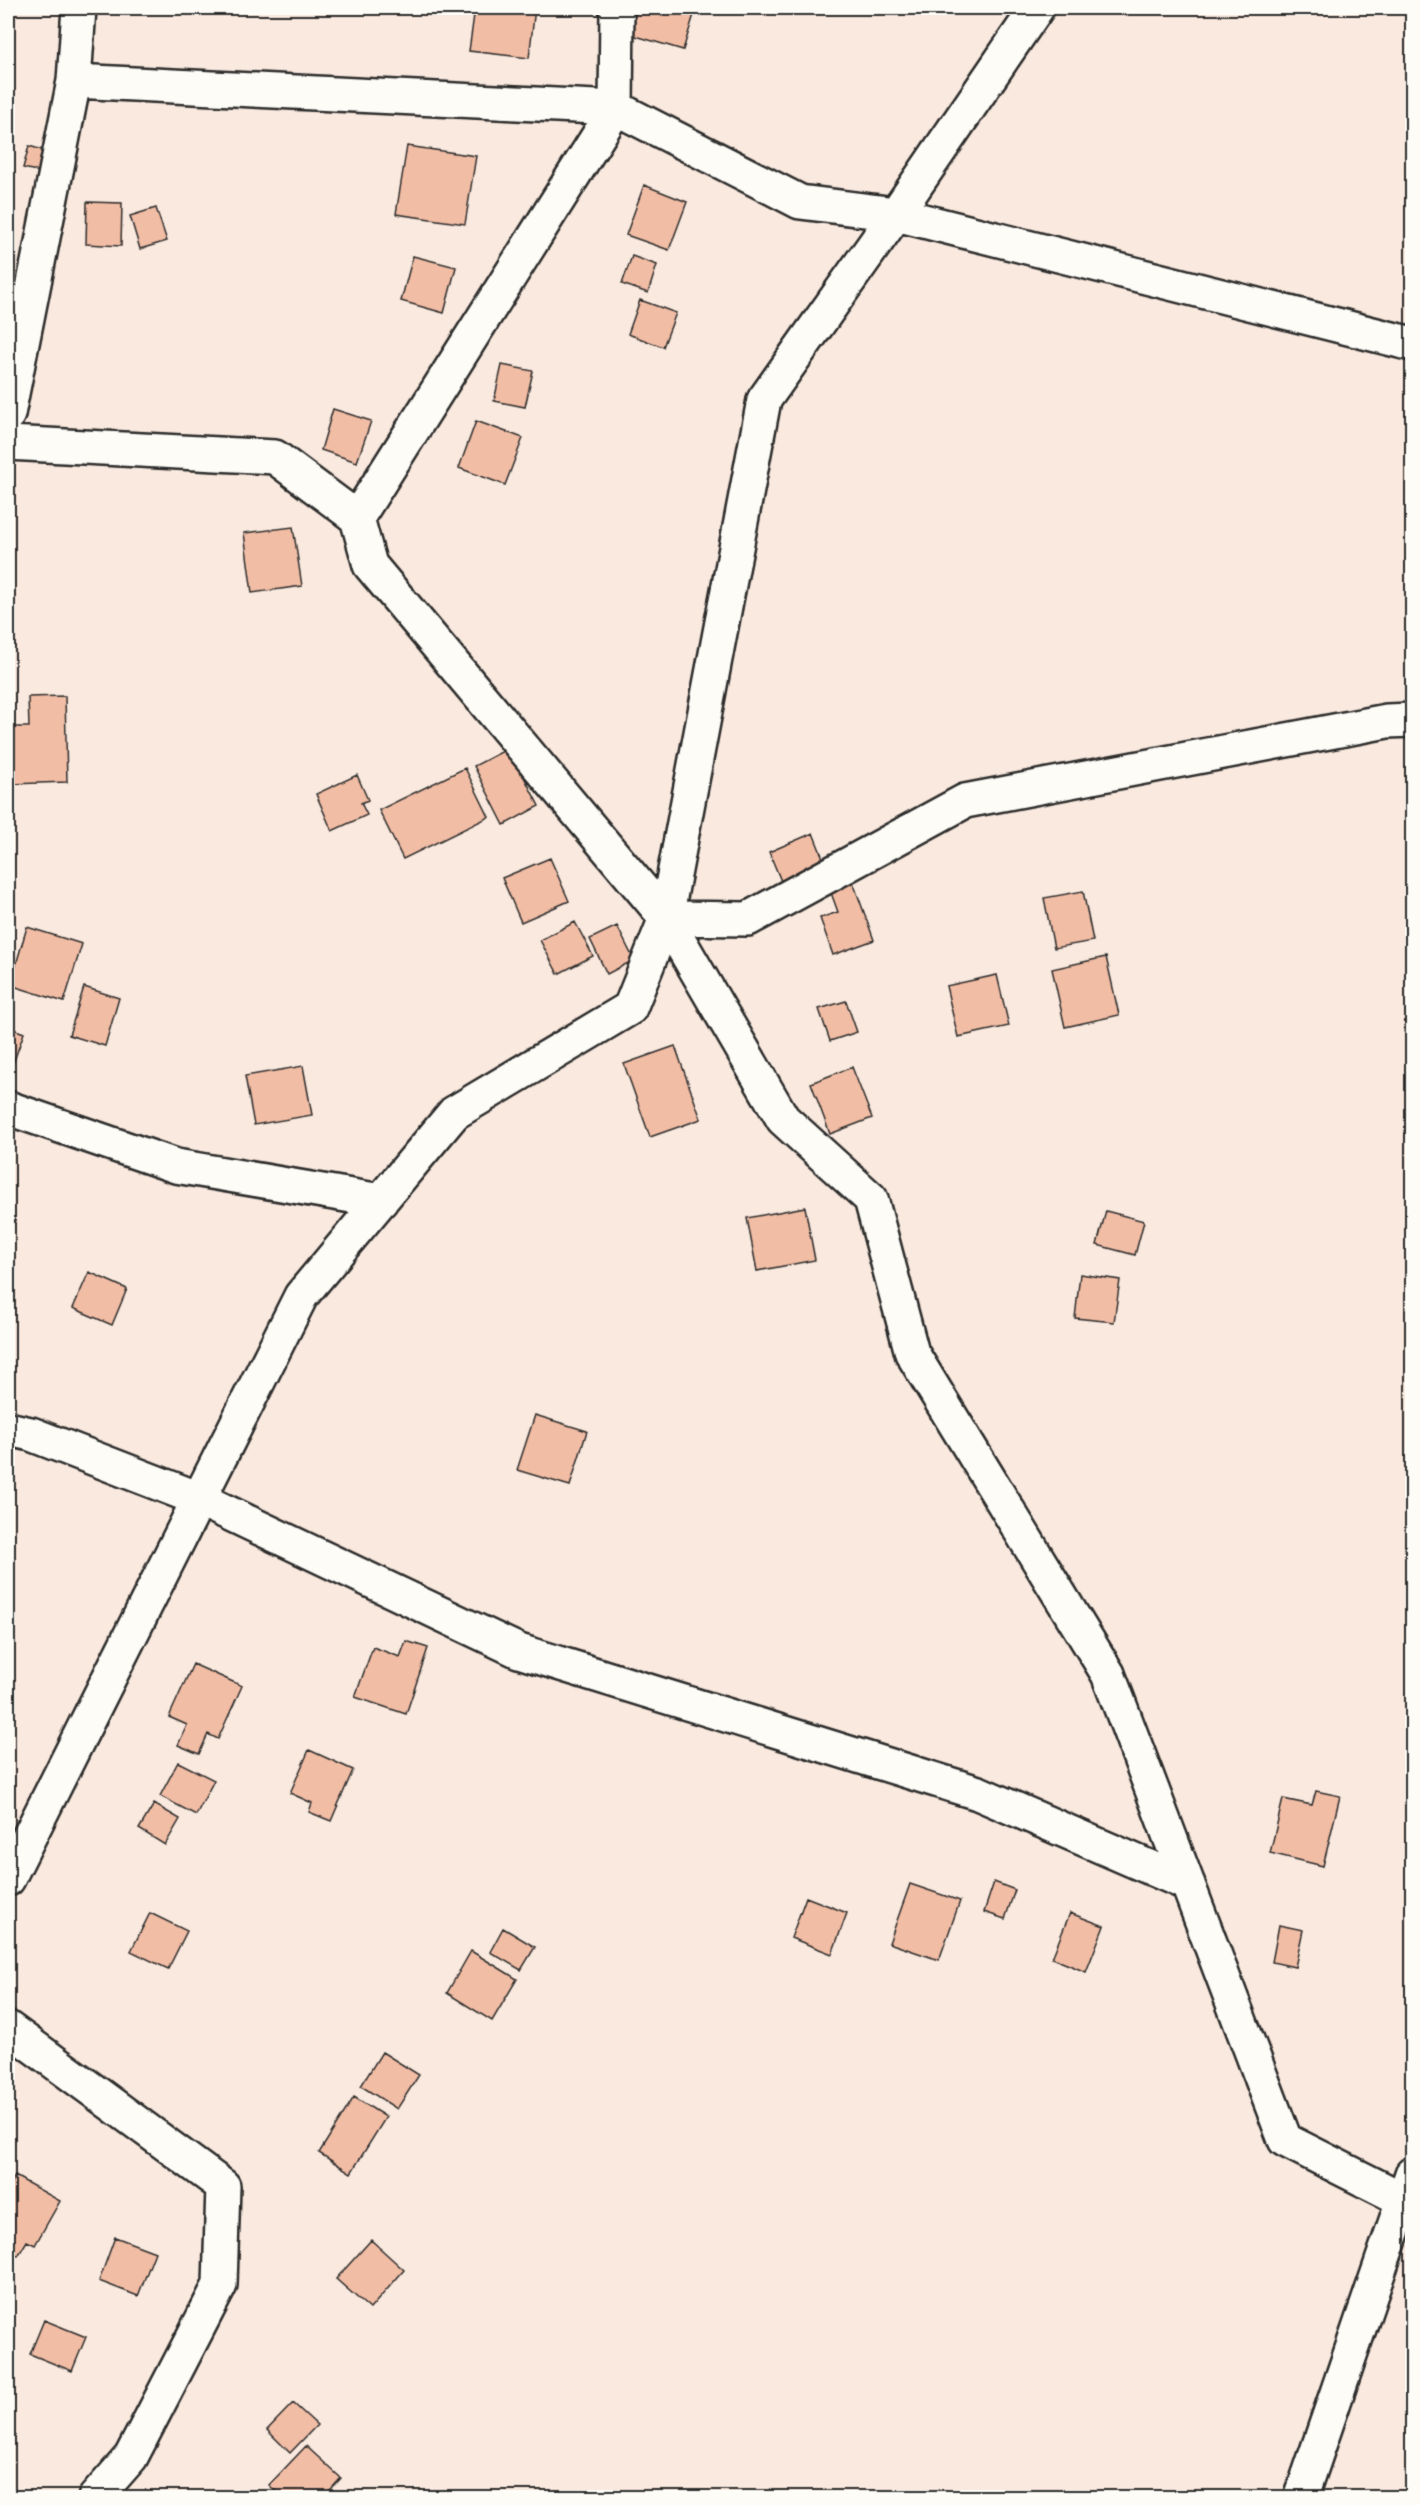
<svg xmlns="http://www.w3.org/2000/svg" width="1420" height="2505" viewBox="0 0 1420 2505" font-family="Dekko,sans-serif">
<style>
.building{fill:#f2bda5;stroke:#2b2b2b;stroke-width:1.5}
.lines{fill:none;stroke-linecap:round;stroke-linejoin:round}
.minor-casing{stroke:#2b2b2b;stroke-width:38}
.minor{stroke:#fdfcf7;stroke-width:33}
</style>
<rect width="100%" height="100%" fill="#fae9de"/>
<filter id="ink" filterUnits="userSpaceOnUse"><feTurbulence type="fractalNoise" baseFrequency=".0167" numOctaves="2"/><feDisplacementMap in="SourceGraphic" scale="12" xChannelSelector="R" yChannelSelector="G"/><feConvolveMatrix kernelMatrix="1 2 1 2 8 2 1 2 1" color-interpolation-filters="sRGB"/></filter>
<g filter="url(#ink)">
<!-- building -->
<path class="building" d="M475 8H535L529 58 469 51Z
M637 8H696L683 50 629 34Z
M8 114 16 115 13 163H8Z
M29 146 46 151 41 172 23 168Z
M407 146 476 156 465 224 396 214Z
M644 185 687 202 669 250 626 235Z
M87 202 122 203 121 246 86 244Z
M156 208 167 241 140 249 130 216Z
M413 256 456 267 444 313 401 301Z
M632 256 657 265 648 293 622 284Z
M640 300 676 313 663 347 628 334Z
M502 365 533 371 525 407 494 401Z
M333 409 371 421 357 462 321 450Z
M476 421 523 438 505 485 459 468Z
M293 527 302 586 252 593 244 533Z
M65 696 67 782 11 784 10 727H29L28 697Z
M509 748 539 806 504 825 474 766Z
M465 768 489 817 403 859 379 810Z
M357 775 368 800 361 803 367 815 332 831 316 794Z
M813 833 825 863 781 881 769 852Z
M550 858 569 901 521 922 502 878Z
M853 882 874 940 833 955 820 918 838 912 830 890Z
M1083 891 1093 941 1054 948 1044 898Z
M575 922 593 956 558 974 540 940Z
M617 926 634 960 607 974 590 939Z
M27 927 82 944 64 1002 10 985Z
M1106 957 1119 1015 1065 1027 1052 969Z
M997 975 1009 1026 958 1037 946 986Z
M84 987 119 998 105 1046 69 1035Z
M846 1001 857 1032 830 1041 819 1009Z
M8 1027 24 1033 10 1072 8 1071Z
M675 1046 701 1119 650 1137 624 1064Z
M303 1066 312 1115 254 1125 245 1076Z
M852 1067 872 1118 830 1134 811 1083Z
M805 1207 815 1260 757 1271 747 1218Z
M1106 1211 1144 1221 1135 1255 1097 1245Z
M89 1272 127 1289 112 1325 73 1308Z
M1080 1274 1120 1280 1114 1322 1075 1318Z
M535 1415 587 1431 570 1486 517 1470Z
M406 1641 428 1648 406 1714 355 1697 373 1647 400 1657Z
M193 1664 242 1686 218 1739 208 1734 199 1754 178 1745 187 1725 169 1717Z
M309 1750 353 1770 331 1821 309 1812 312 1803 290 1793Z
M178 1762 214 1780 196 1815 160 1796Z
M1316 1791 1340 1796 1323 1866 1270 1853 1283 1799 1312 1805Z
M154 1804 180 1819 165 1845 139 1829Z
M994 1882 1015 1890 1005 1919 984 1912Z
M910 1884 960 1901 939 1960 889 1943Z
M806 1897 847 1913 832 1954 791 1938Z
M150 1913 187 1931 168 1969 131 1951Z
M1070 1913 1104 1926 1086 1972 1052 1958Z
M1279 1925 1303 1930 1295 1967 1272 1962Z
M503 1928 535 1947 521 1970 490 1952Z
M471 1951 517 1979 492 2021 447 1993Z
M382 2052 419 2075 397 2109 361 2086Z
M354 2097 386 2117 351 2173 319 2153Z
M15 2176 60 2201 35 2245 27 2241 18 2256 8 2250V2189Z
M115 2237 155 2252 138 2296 99 2281Z
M371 2240 404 2270 370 2309 336 2279Z
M44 2320 86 2337 72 2371 30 2354Z
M293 2403 317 2425 290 2453 267 2430Z
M306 2446 341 2478 323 2498H283L269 2485Z"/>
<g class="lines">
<!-- minor casing -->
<g class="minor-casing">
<path id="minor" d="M74 81 616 108 800 202 896 214 1412 344
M8 414 74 81 79 8
M8 443 275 457 357 518 370 565 666 918 783 1119 871 1199 912 1353 1108 1674 1285 2140 1404 2200
M357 518 616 108 617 8
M666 918 748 919 965 801 1387 721 1412 720
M8 1108 176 1166 381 1201
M8 1429 31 1434 199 1499 519 1651 978 1793 1188 1884
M8 1879 301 1296 454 1113 630 1008 666 918 764 400 896 214 1037 8
M8 2028 223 2186 220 2285 131 2457 95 2498
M1301 2498 1412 2174"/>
</g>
<!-- minor -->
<use href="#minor" class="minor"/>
</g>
</g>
<!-- margin -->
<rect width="1420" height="2505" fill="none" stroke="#fdfcf7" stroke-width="30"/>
<rect x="15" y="15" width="1390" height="2475" fill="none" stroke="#2b2b2b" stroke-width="2" filter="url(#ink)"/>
</svg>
